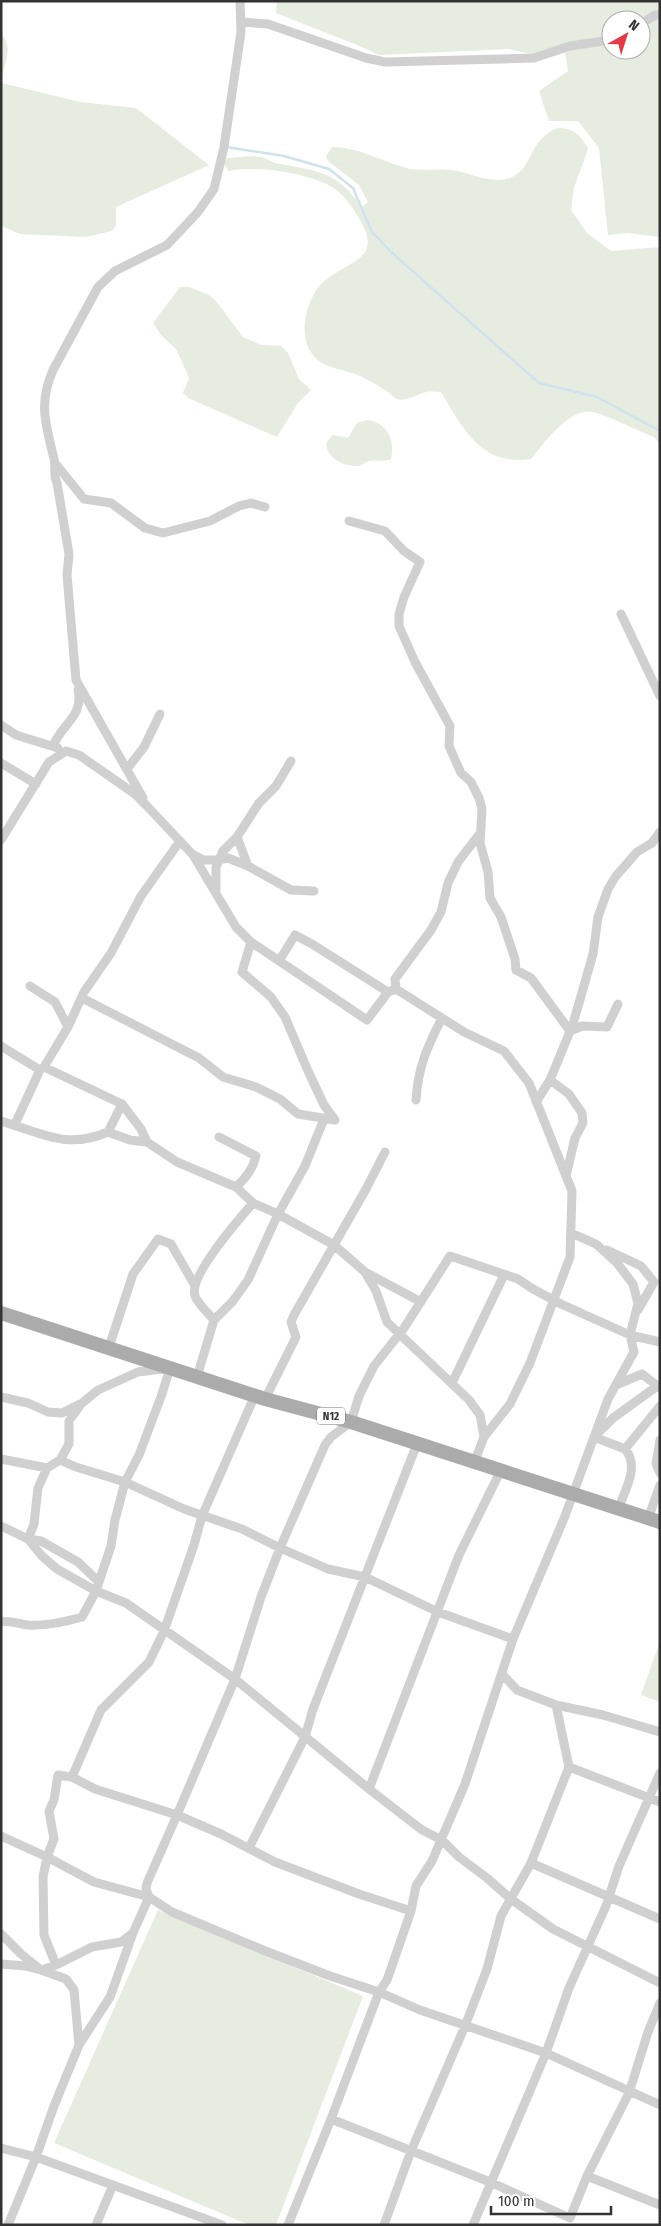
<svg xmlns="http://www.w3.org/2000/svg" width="661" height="2226" viewBox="0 0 661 2226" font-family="'Fira Sans Condensed',sans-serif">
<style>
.green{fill:#e6ecdf;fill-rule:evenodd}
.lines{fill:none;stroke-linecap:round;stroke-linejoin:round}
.stream{stroke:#cfe2ee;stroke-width:2.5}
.minor{stroke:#d0d0d0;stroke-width:9}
.primary{stroke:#ababab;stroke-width:14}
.labels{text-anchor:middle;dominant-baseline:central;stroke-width:5;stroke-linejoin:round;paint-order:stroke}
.shield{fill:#fff;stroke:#707070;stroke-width:1}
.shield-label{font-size:11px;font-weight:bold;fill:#333}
</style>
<rect width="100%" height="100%" fill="#fff"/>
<!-- green -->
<path class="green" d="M277 1H660V237L628 233 608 235 599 148 578 121H549L539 91 568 71 564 45 535 55 509 49 379 55 362 47 276 13ZM611 20H641V50H611Z
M1 34C16 49 1 66 2 83L80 102 136 108 209 165 116 207V225L112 231 86 237 20 234 1 226Z
M557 128C574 128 581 135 588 149L574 188 571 210 587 233 611 251 660 247V444L654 437C635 430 612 417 593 412 570 407 544 443 531 459 481 467 463 428 441 392 436 392 431 391 426 392 417 394 406 402 397 399 393 397 389 392 385 390 376 384 365 378 355 374 345 370 332 369 322 363 297 347 302 312 317 289 329 272 361 263 366 250 371 240 364 227 359 218 352 207 344 194 332 187 309 173 255 165 229 171L223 163 227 158C237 158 251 155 261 157 268 159 273 163 280 164 319 171 337 172 362 207L368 202 359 185 328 161 326 156 332 147C357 147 382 161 406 168 420 172 437 168 451 170 470 172 493 186 512 177 533 168 528 141 557 128Z
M180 287H189L209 295 216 301 243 337 261 345 281 346 288 353 299 379 311 390 298 403 277 437 188 398 183 393 189 378 188 375 176 349 161 335 153 323Z
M367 420C388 423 395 440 391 459 381 463 377 459 369 461 365 462 362 466 358 466 343 466 327 459 326 443L333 435 348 438 357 423Z
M660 1641V1702L641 1695Z
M158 1910 363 1996 276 2225H249L54 2143Z"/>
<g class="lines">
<!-- stream -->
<path class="stream" d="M226 147 284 156 329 169 353 188 372 232 391 252 539 383 597 397 660 431"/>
<!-- minor -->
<path class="minor" d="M242 22 268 24 366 58 385 62 534 58 570 46 611 40
M641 24 655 15H660
M55 463 84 499 111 503 145 528 163 533 210 521 239 506 251 503 265 507
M349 521 385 531 404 551 420 562 404 597 399 614V626L415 662 450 726 449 746 461 773 471 782 479 798 482 809 480 843 488 872 490 898 501 917 515 959 516 970 531 978 570 1031 582 1026 607 1027 618 1004
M621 614 660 696
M1 725 16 735 58 748
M53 746C62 723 84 717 78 690
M1 763 36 784
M127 769 144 747 160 714
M143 798 76 680 67 575 69 554 57 483C53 475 56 467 54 459 46 425 38 404 53 370L98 287 115 271 167 245 198 212 214 189 224 147 241 32 240 1
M237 837 248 866 291 890 314 891
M1 840 49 762 66 751 79 755 135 794 146 805 193 855 236 927 251 942 367 1020 388 992 396 989 464 1032 504 1051 529 1083 572 1191 570 1257 530 1363 510 1404 484 1437 474 1463
M194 855 203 860H218L228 858 248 866
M216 890V867L223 851 237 837 259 803 276 786 291 761
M251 942 242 972 271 997 285 1017 308 1071 324 1105 335 1120
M279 961 295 935 312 944 388 992
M30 986 55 1002 68 1027
M396 989 395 979 431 930 441 912 448 883 458 862 481 832
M82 998 199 1058 223 1077 256 1087 280 1099 298 1114 335 1120
M1 1046 40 1070
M44 1067 122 1104 141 1129 147 1142 177 1162 236 1187 253 1203 278 1214 334 1245 365 1272 376 1291 387 1322 469 1400 480 1415 484 1437
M550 1080 569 1094 582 1113 583 1123 575 1138 566 1176
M416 1100C418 1068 427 1047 442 1018
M536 1102 550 1080 573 1024 593 954 598 917 608 889 616 876 637 852 652 843 660 832
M1 1121C42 1133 66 1150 108 1132L130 1140 147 1142
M15 1124 40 1070 44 1067 68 1027 84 992 111 953 141 896 180 841
M108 1132 122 1104
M219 1137 256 1156C253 1169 245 1179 236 1187
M607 1250 641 1266 654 1282 638 1310
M365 1272 421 1302
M214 1320 233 1301 248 1280 278 1214 305 1166 324 1119
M109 1347 133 1274 158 1239 171 1244 194 1284
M197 1377 214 1320C208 1313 198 1304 195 1296 188 1277 240 1218 253 1203
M452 1383 504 1275
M616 1385 642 1374 660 1388
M656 1387 613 1418 594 1437 625 1449 660 1406
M255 1395 202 1516 194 1545 164 1631 149 1662 101 1710 72 1777 95 1789 177 1815 235 1679 261 1597 280 1548 325 1445 331 1437 351 1422 359 1396 374 1366 404 1328 450 1256 518 1279 533 1289 561 1304 630 1335 660 1342
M1 1397 28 1403 48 1412 62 1413 80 1404
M265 1399 296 1337 291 1322 294 1315 366 1189 385 1152
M660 1440 656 1464 660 1473
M1 1459 47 1468 60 1460 69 1444V1421L81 1404 98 1390 138 1372 170 1368 162 1394 139 1455 125 1482 115 1520 111 1546 96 1591 82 1617C65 1622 46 1626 28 1625 19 1624 10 1620 1 1622
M60 1460 76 1467 125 1482 184 1509 242 1529 280 1548 328 1569 365 1577 438 1612 513 1639
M618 1509C625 1491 640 1466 625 1449
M648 1519 660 1485
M1 1526 28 1539 41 1541 78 1562 99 1582
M28 1539 42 1556 57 1569 96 1591 126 1603 235 1679 369 1789 422 1830 442 1840 459 1857 487 1878 511 1899 553 1929 660 1983
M28 1539 34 1524 38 1488 47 1468
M502 1674 517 1690 556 1705 603 1715 660 1732
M569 1767 660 1802
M369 1789 459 1555 500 1472
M1 1836 47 1857 94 1882 149 1897
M249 1848 305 1737 313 1709 417 1444
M531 1863 660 1919
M149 1897 146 1889 147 1883 177 1815 221 1834 275 1862 359 1894 411 1911
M1 1934 21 1954 41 1970 66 1979 74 1990 79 2045
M1 1964 25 1966 41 1970 56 1965 92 1947 121 1942 133 1933 149 1897 172 1912 263 1950 330 1976 379 1992 420 2010 546 2053 660 2105
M56 1965 44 1935 43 1877 47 1857 54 1839 49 1811 54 1800 58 1775 72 1777
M331 2119 490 2182 570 2218 587 2176 629 2093 648 2032 660 2003
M1 2148 36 2157 54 2106 79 2045 110 1997 133 1933
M587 2176 660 2205
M8 2225 36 2157 222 2225
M96 2225 113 2185
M288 2225 331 2119 379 1992 387 1980 411 1911 416 1886 432 1861 465 1784 513 1639 565 1516 608 1399 634 1352 630 1335 638 1303 633 1284 617 1263 596 1244 571 1233
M384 2225 411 2151 465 2026 487 1969 501 1916 531 1863 569 1767 556 1705
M473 2225 546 2053 569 1988 606 1906 619 1866 660 1773"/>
<!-- primary -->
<path class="primary" d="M1 1313 265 1399 351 1422 660 1522"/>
</g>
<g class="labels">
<!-- shield labels -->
<rect class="shield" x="317" y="1407.5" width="28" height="17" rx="4"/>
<g class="shield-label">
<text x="331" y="1416">N12</text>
</g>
</g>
<!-- border -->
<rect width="661" height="2226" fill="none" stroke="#333333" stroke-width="5"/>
<!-- north arrow -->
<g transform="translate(626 35) rotate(39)"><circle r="24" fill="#ffffff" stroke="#adadad"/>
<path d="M0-4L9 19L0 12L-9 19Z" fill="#e63946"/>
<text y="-8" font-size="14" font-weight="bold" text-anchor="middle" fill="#333333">N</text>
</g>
<!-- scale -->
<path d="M491 2206v8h120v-8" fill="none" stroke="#333333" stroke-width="2.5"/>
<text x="498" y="2206" font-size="15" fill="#333333" stroke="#ffffff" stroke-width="4" paint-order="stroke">100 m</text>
</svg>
